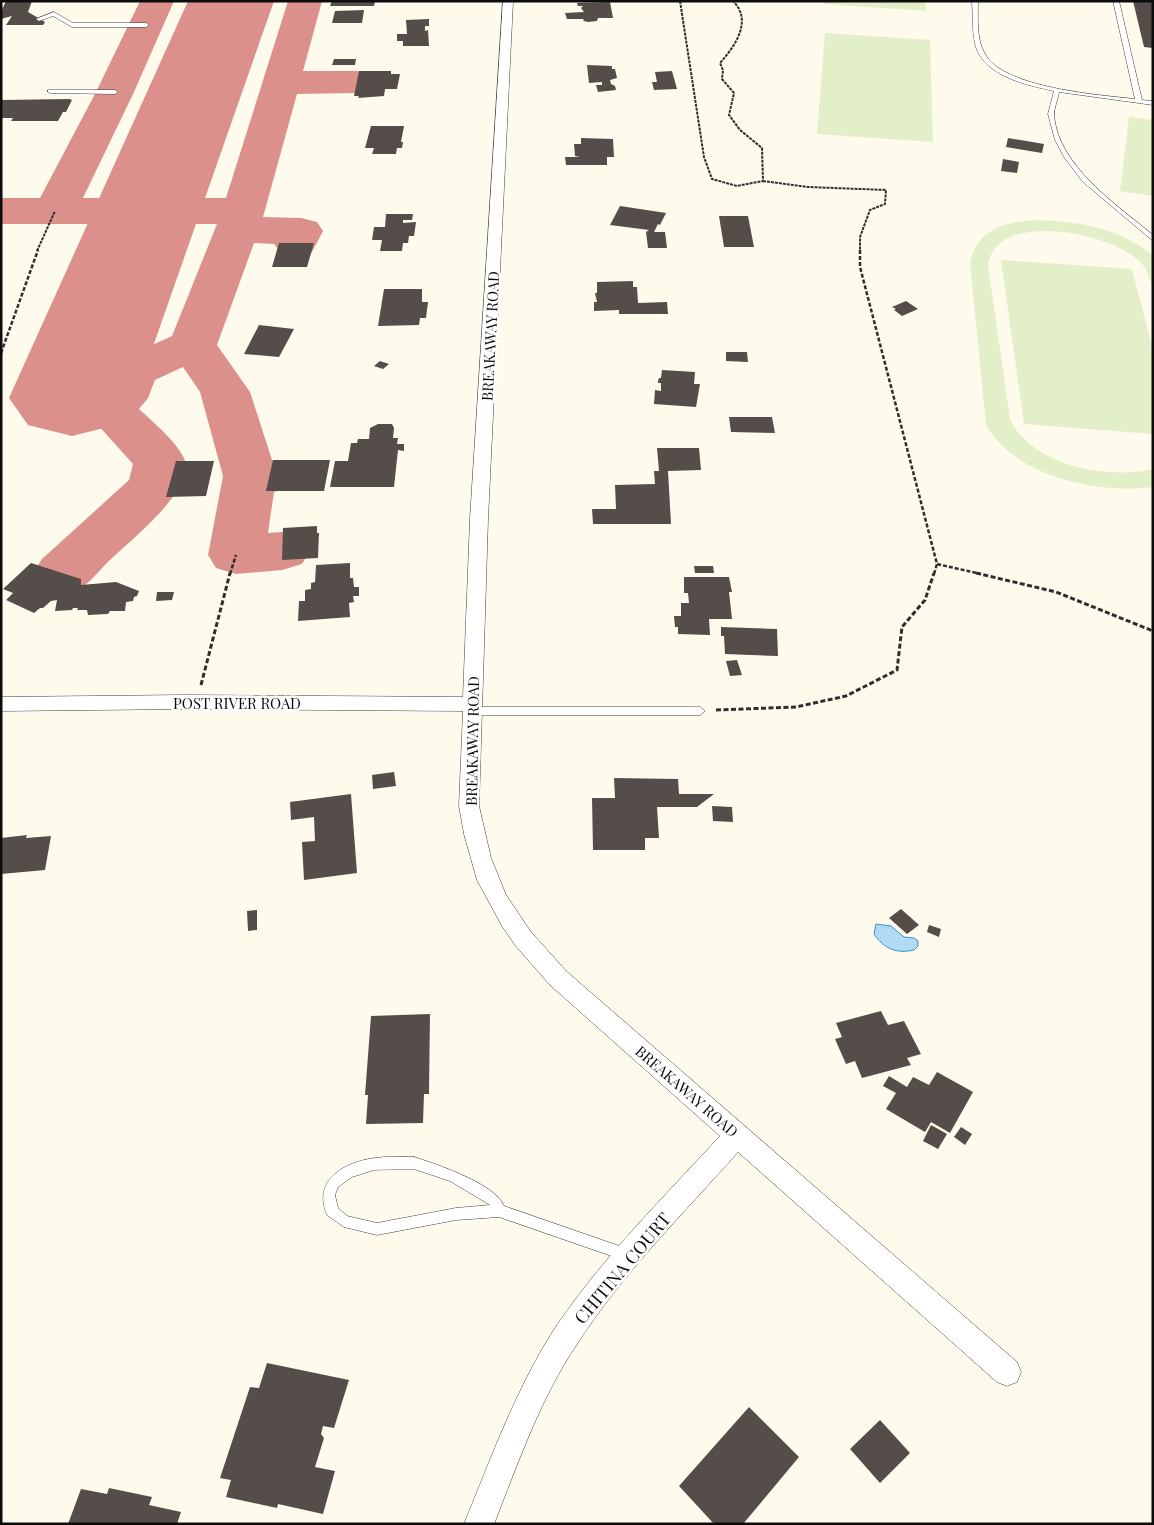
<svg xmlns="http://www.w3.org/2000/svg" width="1154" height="1525" viewBox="0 0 1154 1525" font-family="'Playfair Display',serif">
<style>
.pitch{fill:#e2efc8}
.water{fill:#b1dbf5;stroke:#3990cb}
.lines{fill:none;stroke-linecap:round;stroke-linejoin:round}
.taxiway{fill:#dc908c;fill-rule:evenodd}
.runway{fill:#dc908c;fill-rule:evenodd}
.building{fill:#554d49}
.lane-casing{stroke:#3f3f3f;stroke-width:1}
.street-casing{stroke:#3f3f3f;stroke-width:1}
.path-far2{stroke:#2e2e2e;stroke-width:2;stroke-dasharray:3 1;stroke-linecap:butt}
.path-far1{stroke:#2e2e2e;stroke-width:2.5;stroke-dasharray:4 2;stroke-linecap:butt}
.path{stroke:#2e2e2e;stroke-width:3;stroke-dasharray:5 2.5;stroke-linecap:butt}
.lane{fill:#fff;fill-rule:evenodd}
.street{fill:#fff;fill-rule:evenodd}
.labels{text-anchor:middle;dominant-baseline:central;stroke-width:5;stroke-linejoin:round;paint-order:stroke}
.street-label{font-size:15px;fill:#0c0c0c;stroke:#fff}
.near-street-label{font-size:18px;fill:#0c0c0c;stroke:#fff}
</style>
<rect width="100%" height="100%" fill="#fffbec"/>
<!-- pitch -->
<path class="pitch" d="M824 1H925L926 11 824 4Z
M825 33 930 40 933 142 817 134Z
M1129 117 1153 120V196L1120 191Z
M1038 220C1081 222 1118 228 1153 255V290C1150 280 1148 270 1141 263 1113 232 996 209 988 265L1010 419C1031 466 1108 480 1153 469V487C1098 494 1016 477 986 425L970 263C977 228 1006 222 1038 220Z
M1001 260 1132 269 1153 350V434L1024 424Z"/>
<!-- water -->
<path class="water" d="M876 924 891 926 904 937 914 938 918 941V946L914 950C897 954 884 949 874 934Z"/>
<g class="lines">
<!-- taxiway -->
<path class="taxiway" d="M140 1H174L134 92 83 198H226L288 1H322L303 71H357L370 74 376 82 370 90 357 93 297 94 263 217 301 218 317 222 323 231 312 252 296 256 280 252 274 244 254 243 217 345 250 392 272 460 288 464 296 476 288 488 274 492 268 533 282 532 302 538 310 551 302 564 282 570 236 574 216 568 208 555 223 476 200 392 183 367 155 380 148 398 139 409C152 421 183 447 186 464 190 493 129 542 110 560 101 568 92 581 82 587 68 594 55 591 42 587L33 573 42 559 129 480 133 464 87 413H72L54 409 47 398 54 387 72 383H104L117 361 172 336 217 224H1V198H40L96 92Z"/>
<!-- runway -->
<path class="runway" d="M188 1H274L135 398 116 425 72 436 28 425 9 398Z"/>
</g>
<!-- building -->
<path class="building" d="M6 1H32L28 12 45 22 43 25H6L12 16 1 19V12Z
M332 1H375L374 6H330Z
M1133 1H1153V48L1144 47Z
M610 2 613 18H598L597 21 588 22 584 21 583 19H567L565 13 584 12 581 8 583 6H578L577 3Z
M364 10 362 23H332L335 11Z
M429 19V26H425V31L428 30 429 46H403V41H397V34H407L406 20Z
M334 59H356L355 65H332Z
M587 65 612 66V69H615L617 78 610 80 611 84 615 86 616 90 598 92 596 85H602V82L589 83Z
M359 71H391V74H400L397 89H385L384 96 358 98 359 96H354Z
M672 71 677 89 654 90 652 82H657L655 72Z
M69 99 72 100 66 112H63L58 121H11L13 118H1V100Z
M371 126H404L401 142H403L402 148H397L396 154H372L374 148H365Z
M581 138 613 139 614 157H607V165H566L565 157H580L575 156 574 144H581Z
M1008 138 1044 144 1042 153 1006 147Z
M1003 159 1019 162 1017 173 1001 171Z
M620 206 666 213 660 225 658 224 654 232H665L667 248H648L646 232 649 230 610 225Z
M386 214H413L412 220H403V223L416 222 414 236H409L408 243H403L402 251H380L382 240H372L374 227H385Z
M719 216H748L754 247H724Z
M279 243H314L307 267H272Z
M633 281V287H637L638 303 667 302 668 314H619V310L594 311V302H597L595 293H597V282Z
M384 289H422V302H428L426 318H420L419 325 378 326Z
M906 301 918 309 902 316 894 310 896 309 892 307Z
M259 325 294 329 279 357 244 354Z
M726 352H747L748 362 726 361Z
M380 361 389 364 383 369 374 366Z
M662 370 695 372 694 384H700L696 407 654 404 655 390 661 391V383H658V381L659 378H661Z
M729 417H772L775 433 731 432Z
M378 424H392L394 428 393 438H398L397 444H404V451L398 450 394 487H330L335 461H348L351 443H357L358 439H369L370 428Z
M657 448H699L701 470 668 471 671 524H593L592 509H616L615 485 655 484 654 471H659Z
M273 460H330L324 491H266Z
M176 461H214L206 496 166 497Z
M317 526V533H319L318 558 282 560 283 528Z
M31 563 81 579V585L116 582 139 591 137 596 134 597 133 601 126 602 125 611H110L108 614 88 615 87 610H77L78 608H73L72 610 55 611 57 600 51 601 43 608H40L34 613 6 600 13 593 3 589Z
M350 563V578H353L354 587H359V596H353L354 602 349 603 350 617 298 621 299 601H305V590L311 589V583L315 582 316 565Z
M694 566H713L714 573H695Z
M684 577H729L732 592H729L732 619H709L710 635 678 634V627H675L674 616H681V603H689L688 593H684Z
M157 592H174L172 600 156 601Z
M721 627 777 629 778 656 725 654 724 636H721Z
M737 660 742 675 730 676 726 661Z
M394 772 396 786 373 789 372 775Z
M614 778 678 779 679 794H714L697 807H657L659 838H645V850H593L592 798H615Z
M351 794 357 873 304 880 302 842 315 841 314 817 291 820 290 802Z
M712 806 732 807 733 822 713 821Z
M27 835 26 838 51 836 45 870 1 874V838Z
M901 909 919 925 907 934 889 918Z
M257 910V930L248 931 247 911Z
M929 925 941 929 939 937 927 932Z
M881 1011 888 1025 904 1021 921 1054 907 1058 911 1065 862 1078 855 1061 846 1064 835 1039 842 1037 836 1023Z
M430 1014 429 1094H424L423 1123 366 1124 368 1095H365L371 1016Z
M937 1072 973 1092 950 1133 931 1122 925 1132 886 1109 896 1093 883 1086 889 1076 907 1087 913 1077 929 1085Z
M931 1125 947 1134 938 1149 923 1141Z
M961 1127 972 1134 965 1145 954 1137Z
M267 1363 349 1380 334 1428 323 1426 321 1434 324 1438 315 1467 335 1471 323 1514 278 1504 277 1508 226 1497 231 1480 220 1478 250 1387 259 1388Z
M749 1407 799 1457 743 1524H714L679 1486Z
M880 1420 910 1453 880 1483 850 1449Z
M109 1488 152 1497 149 1505 181 1512 177 1524H68L81 1489 107 1494Z"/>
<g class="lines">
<!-- lane casing -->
<g class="lane-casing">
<path id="lane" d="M972 1H978C978 18 976 39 985 54 1003 88 1100 95 1135 99L1113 1H1119L1142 100 1153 101V105L1059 92C1058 99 1054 108 1054 115 1058 166 1117 205 1153 235V241L1083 182 1064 157 1055 140 1048 114 1054 91C1026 85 983 76 975 44 972 30 973 15 972 1Z
M54 12 73 23H146L149 25 146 27H72L53 16 39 21 36 19Z
M48 90H115L118 92 115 94 50 93 48 92Z
M472 707H700L705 711 700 715H472L467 711Z
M414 1157C436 1164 496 1184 504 1206L631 1250 633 1255 631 1260 626 1261 499 1217 456 1220 377 1235 344 1227 327 1215C312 1180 344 1162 375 1158 388 1156 401 1157 414 1157ZM414 1169 450 1181 490 1205 456 1208 377 1223 347 1216 338 1208 335 1195 338 1187 352 1177 374 1170Z"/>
</g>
<!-- street casing -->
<g class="street-casing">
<path id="street" d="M503 1H513L488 519 479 806 491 858 506 895 531 932 566 971 1017 1362 1021 1372 1017 1382 1007 1386 997 1382 738 1152C683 1214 622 1274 577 1344 540 1399 518 1463 494 1524H464C492 1456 517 1386 557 1325 604 1256 664 1197 720 1136L550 985 515 945 502 926 477 880 464 834 459 806 463 711 185 709 1 711V697L185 695 463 697 470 519Z"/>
</g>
<!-- path-far2 -->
<path class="path-far2" d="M680 1 704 157 712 179 737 186 763 181 762 148 740 130 729 115 734 93 722 79 723 70 720 63C735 46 753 21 733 1
M763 181 808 187 886 190 885 204 870 210 860 237V251
M37 251 55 211"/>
<!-- path-far1 -->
<path class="path-far1" d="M860 250V267L937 564 981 574
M1 353 38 250
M230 574 236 555
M934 574 937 564"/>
<!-- path -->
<path class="path" d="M976 573 1056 592 1153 631
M201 685 230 573
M716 710 796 707 846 696 897 670 902 627 925 600 934 573"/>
<!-- lane -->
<use href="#lane" class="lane"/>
<!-- street -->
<use href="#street" class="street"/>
</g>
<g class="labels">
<!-- street labels -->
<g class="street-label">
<text transform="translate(490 336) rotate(-87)">BREAKAWAY ROAD</text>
<text x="237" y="703">POST RIVER ROAD</text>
<text transform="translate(472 741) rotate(-89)">BREAKAWAY ROAD</text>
<text transform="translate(687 1091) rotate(41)">BREAKAWAY ROAD</text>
</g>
<!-- near-street labels -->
<g class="near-street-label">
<text transform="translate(622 1268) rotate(-50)">CHITINA COURT</text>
</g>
</g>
<!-- border -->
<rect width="1154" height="1525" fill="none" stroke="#0c0c0c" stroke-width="5"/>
</svg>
